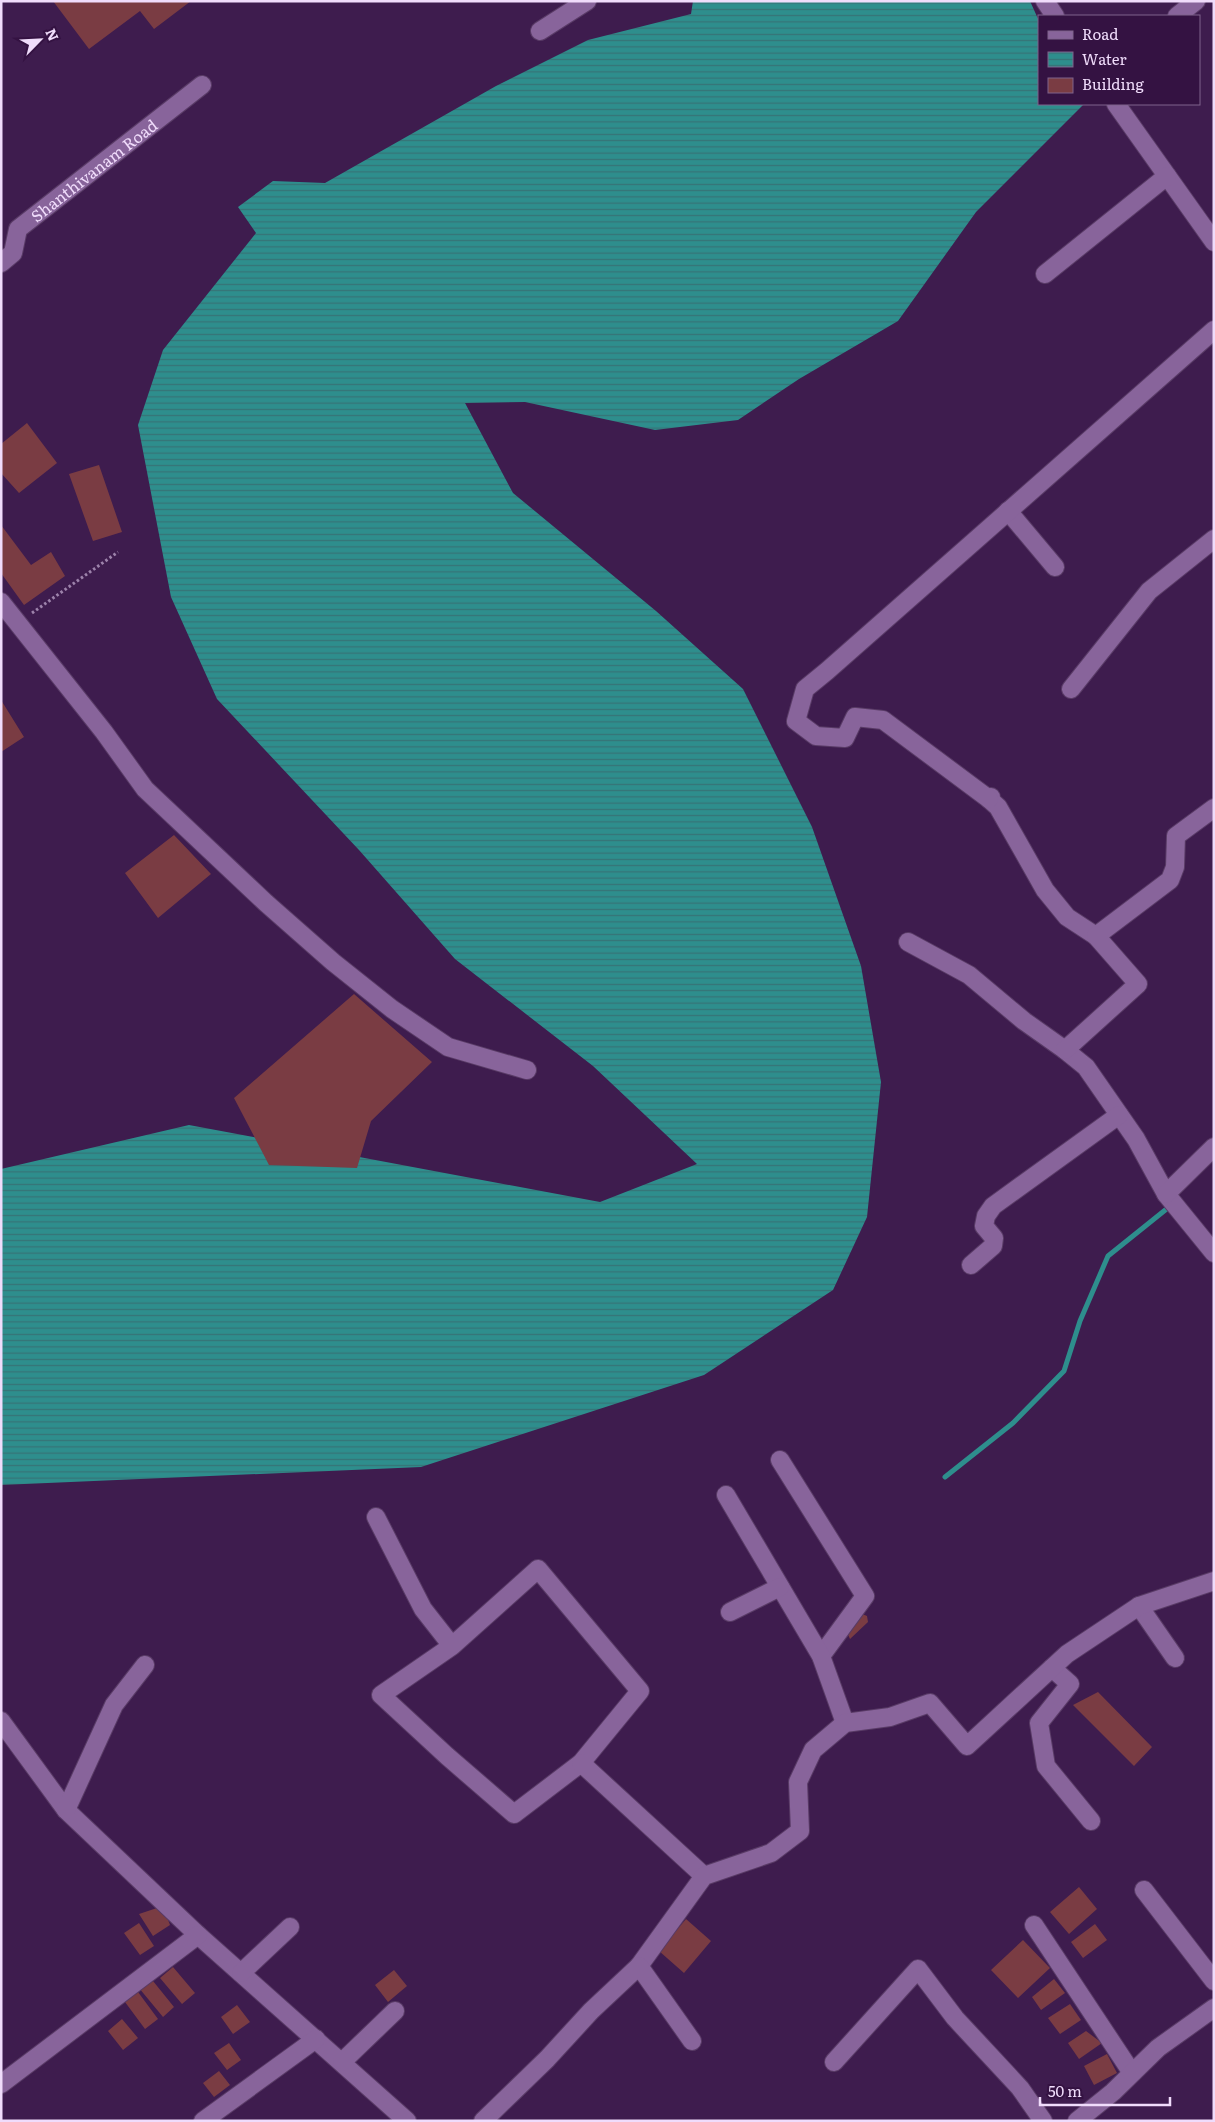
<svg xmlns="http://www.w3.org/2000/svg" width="1215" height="2122" viewBox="0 0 1215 2122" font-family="Literata,serif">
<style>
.water{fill:url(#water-rules)}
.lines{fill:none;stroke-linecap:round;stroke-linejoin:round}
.stream{stroke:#2e8e8d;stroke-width:5}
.building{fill:#7a3c43}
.minor-casing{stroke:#593b66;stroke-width:20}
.path{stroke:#9d83ab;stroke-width:3;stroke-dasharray:2.5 2.5;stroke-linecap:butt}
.minor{stroke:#88649b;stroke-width:18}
.labels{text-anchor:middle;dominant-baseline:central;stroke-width:4;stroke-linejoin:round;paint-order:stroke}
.street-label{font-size:16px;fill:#f0dcfb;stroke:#341242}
</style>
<defs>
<pattern id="water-rules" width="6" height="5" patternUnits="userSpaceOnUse" patternTransform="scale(1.25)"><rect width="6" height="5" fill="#2e8e8d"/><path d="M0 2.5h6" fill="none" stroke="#377376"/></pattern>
</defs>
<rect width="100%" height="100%" fill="#3e1c4e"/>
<!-- water -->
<path class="water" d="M693 1H1030L1039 21V104H1084L976 212 898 321 799 379 738 420 655 430 525 402 465 403 513 493 656 611 743 689 812 827 861 966 881 1082 867 1217 833 1290 704 1375 421 1467 1 1485V1169L189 1125 600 1202 697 1164 593 1066 455 959 359 850 217 699 171 597 138 425 163 350 256 233 238 207 273 181 325 183 496 86 588 40 691 14Z"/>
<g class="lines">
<!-- stream -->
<path class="stream" d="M945 1477 1013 1423 1064 1371 1080 1321 1108 1256 1169 1207"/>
</g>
<!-- building -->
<path class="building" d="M53 1H191L154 29 140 11 89 49Z
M27 423 57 463 19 493 1 473V444Z
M99 465 122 532 93 541 69 474Z
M1 525 31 565 51 552 65 576 24 605 1 573Z
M1 700 24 737 1 752Z
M174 835 211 874 158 918 125 873Z
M354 994 432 1062 371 1121 357 1168 269 1165 234 1098Z
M860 1613 867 1616 868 1622 850 1639 845 1628Z
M1098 1692 1152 1747 1134 1766 1073 1705Z
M1079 1887 1097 1909 1069 1934 1050 1912Z
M163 1906 170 1925 153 1936 139 1914Z
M686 1919 711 1941 684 1973 659 1951Z
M139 1923 154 1946 140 1955 124 1933Z
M1095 1924 1107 1940 1083 1958 1071 1942Z
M1023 1940 1050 1968 1018 1998 991 1970Z
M173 1967 195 1993 182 2004 160 1978Z
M394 1970 407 1986 388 2002 375 1985Z
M1054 1979 1065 1993 1041 2010 1032 1997Z
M153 1981 174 2007 163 2017 139 1988Z
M138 1992 158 2019 145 2029 125 2002Z
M1070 2004 1081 2020 1060 2034 1048 2018Z
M237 2005 250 2022 233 2034 221 2017Z
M122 2019 138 2038 123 2050 108 2031Z
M1086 2031 1102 2043 1079 2059 1068 2043Z
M229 2043 241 2060 227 2070 214 2053Z
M1107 2054 1117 2073 1094 2085 1084 2066Z
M219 2071 230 2085 214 2097 203 2083Z"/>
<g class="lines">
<!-- minor casing -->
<g class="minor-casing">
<g id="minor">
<path d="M1045 1 1055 16"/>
<path d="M1177 16 1196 1"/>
<path d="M540 31 587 1"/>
<path d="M1116 104 1214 242"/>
<path id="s1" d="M1 263 13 253 18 229 202 85"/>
<path d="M1045 274 1167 176"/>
<path d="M1008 511 1055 567"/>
<path d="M1 602 104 732 145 789 266 903 333 962 392 1009 448 1047 527 1070"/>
<path d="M1071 689 1149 591 1214 539"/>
<path d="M991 797 989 799 998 807 1045 890 1067 917 1096 936"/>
<path d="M989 799 883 720 855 717 845 738 816 736 796 721 805 689 827 671 1214 330"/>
<path d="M908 942 969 975 1024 1021 1065 1050 1086 1067 1136 1139 1166 1194 1214 1253"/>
<path d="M1065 1050 1138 984 1096 936 1170 880 1175 867 1176 836 1214 808"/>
<path d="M1166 1194 1214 1147"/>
<path d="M971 1265 993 1246 994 1238 984 1226 986 1216 993 1206 1119 1115"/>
<path d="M780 1460 865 1596 821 1656"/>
<path d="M726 1495 821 1656 845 1723"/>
<path d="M376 1517 423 1609 452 1646 381 1695 447 1756 514 1814 581 1763 640 1691 538 1569 452 1646"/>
<path d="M1139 1606 1175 1658"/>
<path d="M730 1612 780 1587"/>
<path d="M1052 1668 1070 1684 1039 1723 1046 1766 1091 1821"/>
<path d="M1 1721 66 1810 198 1935 407 2121"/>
<path d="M581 1763 704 1876"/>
<path d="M66 1810 114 1705 145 1665"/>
<path d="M1144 1890 1214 1981"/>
<path d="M1034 1925 1132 2073"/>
<path d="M639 1966 704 1876 771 1853 800 1831 798 1782 813 1750 845 1723 890 1717 930 1703 967 1746 1067 1654 1139 1606 1214 1581"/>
<path d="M241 1973 290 1927"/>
<path d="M342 2062 395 2011"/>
<path d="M834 2062 918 1969 955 2018 1020 2088 1043 2121"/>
<path d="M1 2084 198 1935"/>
<path d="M203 2121 316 2039"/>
<path d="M483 2121 547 2059 591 2011 639 1966 692 2041"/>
<path d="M1077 2121 1113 2092 1158 2048 1214 2008"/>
</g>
</g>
<!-- path -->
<path class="path" d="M32 613 118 552"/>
<!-- minor -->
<use href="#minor" class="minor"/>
</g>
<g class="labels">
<!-- street labels -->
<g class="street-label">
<text stroke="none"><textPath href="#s1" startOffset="136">Shanthivanam Road</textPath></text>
</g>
</g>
<!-- border -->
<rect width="1215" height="2122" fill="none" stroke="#f0dcfb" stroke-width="5"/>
<!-- legend -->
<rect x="1038" y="15" width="162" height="90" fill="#341242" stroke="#7f638c"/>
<rect x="1048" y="31" width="25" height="8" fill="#88649b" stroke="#7f638c"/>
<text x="1082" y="40" font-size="15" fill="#f0dcfb">Road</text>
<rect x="1048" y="52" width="25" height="15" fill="url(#water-rules)" stroke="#7f638c"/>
<text x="1082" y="65" font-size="15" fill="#f0dcfb">Water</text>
<rect x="1048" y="78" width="25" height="15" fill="#7a3c43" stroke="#7f638c"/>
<text x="1082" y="90" font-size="15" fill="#f0dcfb">Building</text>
<!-- north arrow -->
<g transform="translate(40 40) rotate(66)" stroke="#341242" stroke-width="4" paint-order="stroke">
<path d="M0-4L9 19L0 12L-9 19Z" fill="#f0dcfb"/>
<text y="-8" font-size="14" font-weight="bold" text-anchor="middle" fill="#f0dcfb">N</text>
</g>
<!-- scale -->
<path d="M1040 2097v8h130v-8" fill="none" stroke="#f0dcfb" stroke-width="2.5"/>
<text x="1048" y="2097" font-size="15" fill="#f0dcfb" stroke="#341242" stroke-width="4" paint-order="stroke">50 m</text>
</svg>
